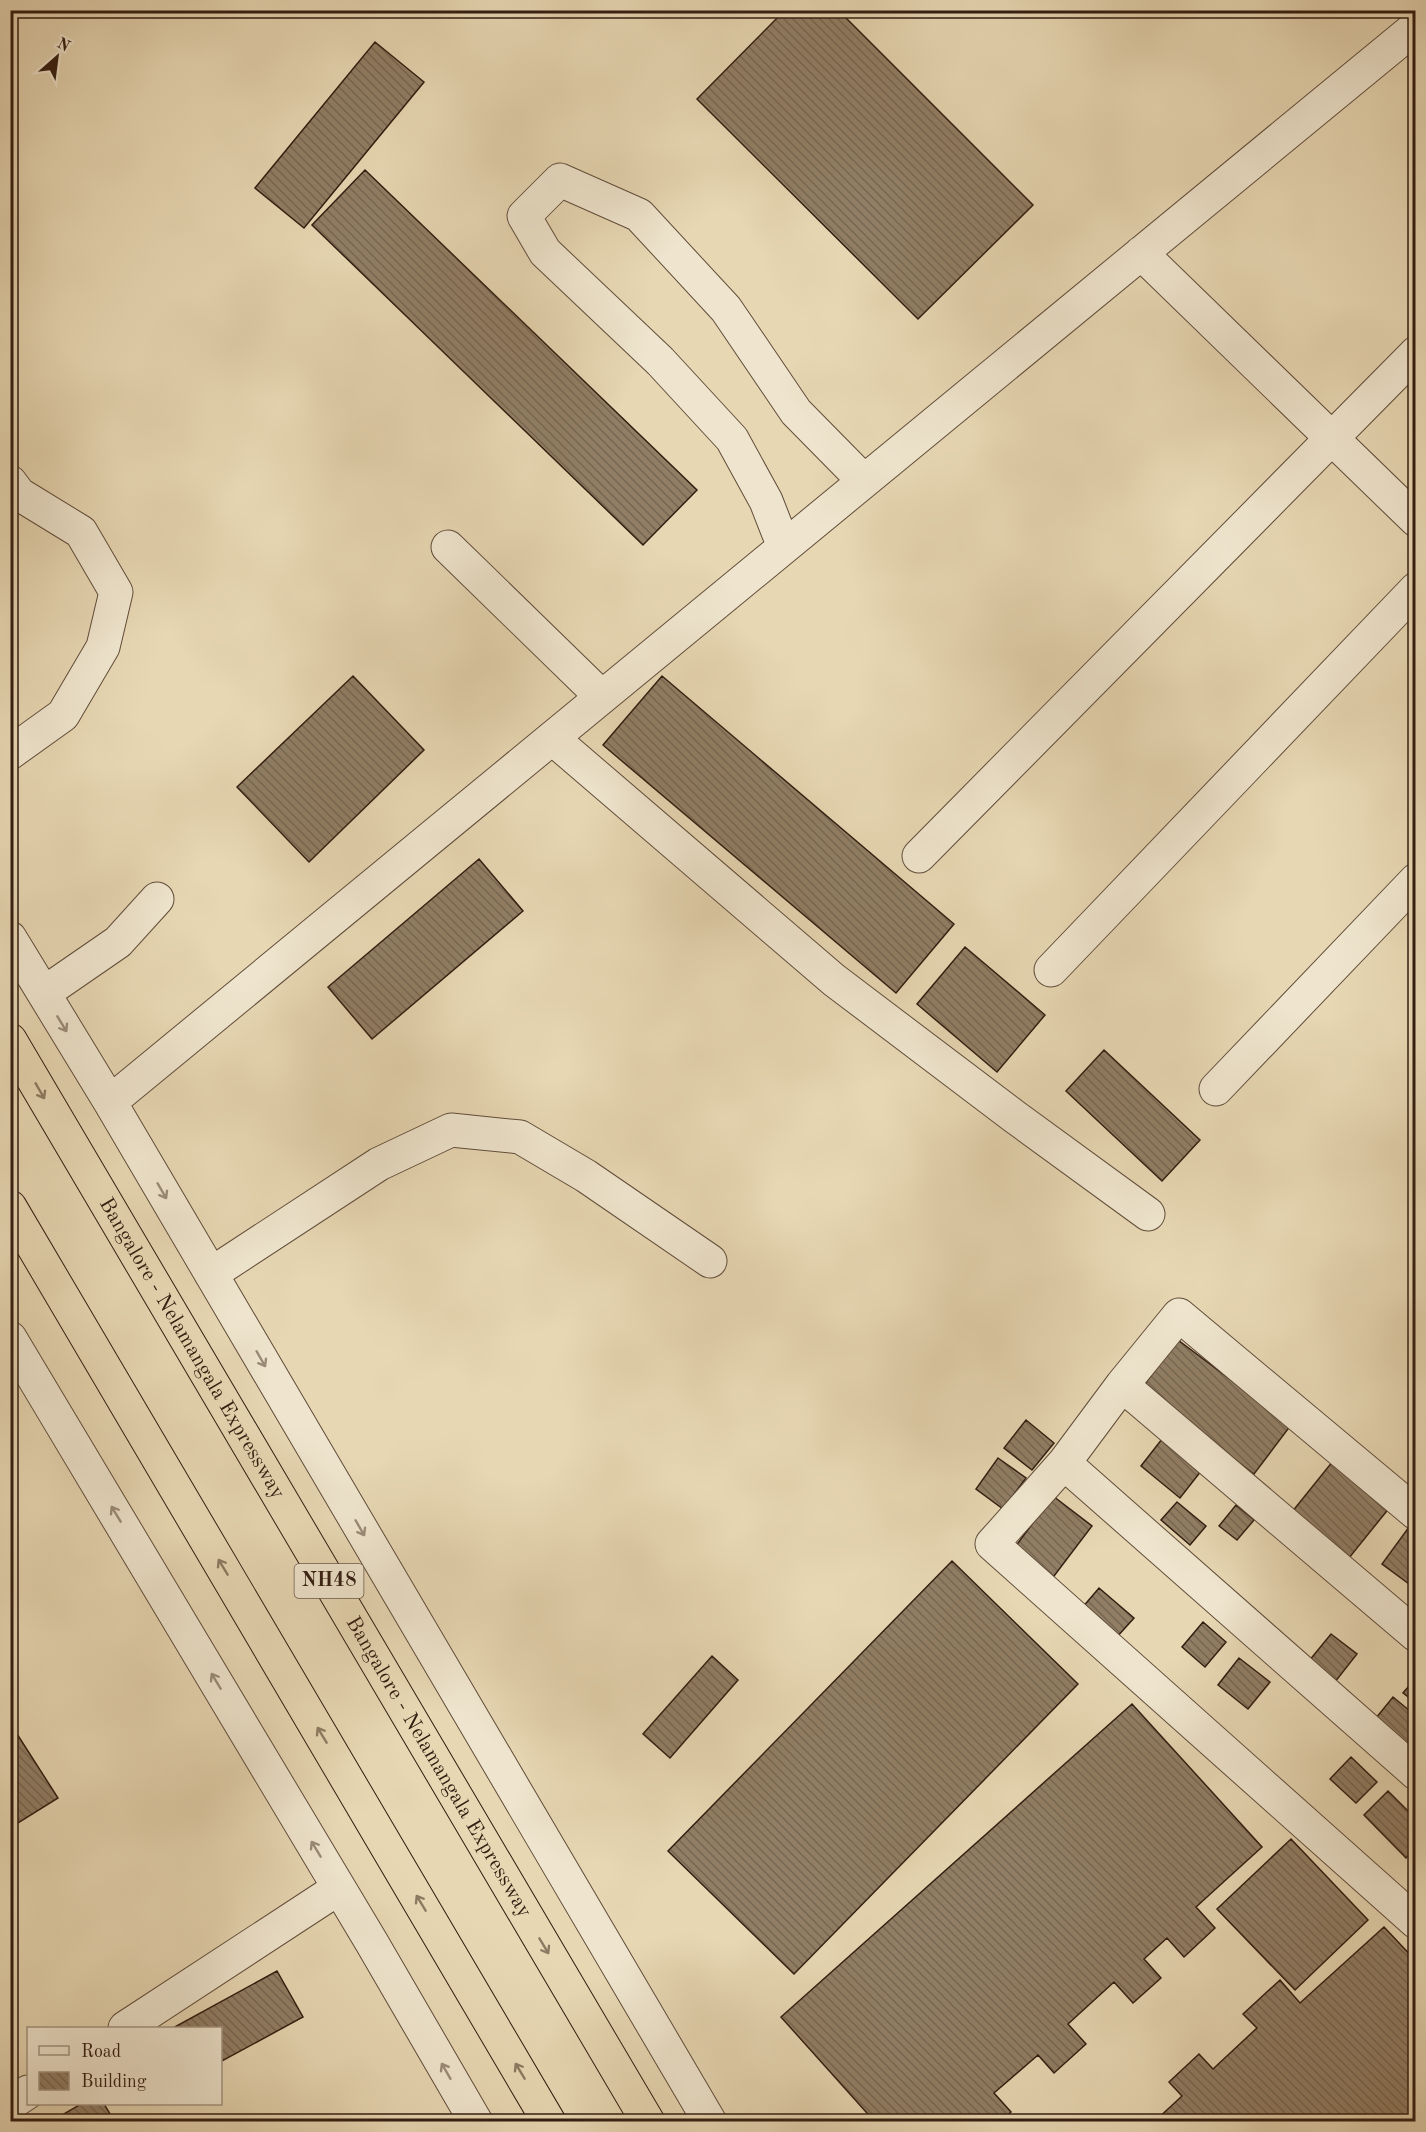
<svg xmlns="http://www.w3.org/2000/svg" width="1426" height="2132" viewBox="0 0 1426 2132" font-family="'Old Standard TT',serif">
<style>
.building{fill:url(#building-back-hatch);stroke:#331d11;stroke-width:1.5}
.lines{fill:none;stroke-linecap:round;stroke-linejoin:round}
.minor-casing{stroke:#604c3a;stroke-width:35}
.highway-casing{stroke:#331d11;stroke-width:35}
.minor{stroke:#efe5ce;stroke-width:33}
.highway{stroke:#e7d7b3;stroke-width:33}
.oneway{stroke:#9a8b79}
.oneway2{stroke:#8d7a62}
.labels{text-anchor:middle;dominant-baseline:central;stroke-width:4.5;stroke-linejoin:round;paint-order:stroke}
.shield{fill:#efe5ce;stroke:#6b594a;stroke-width:1.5}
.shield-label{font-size:20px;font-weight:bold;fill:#331d11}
.street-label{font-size:21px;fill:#331d11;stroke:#efe5ce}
</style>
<defs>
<pattern id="building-back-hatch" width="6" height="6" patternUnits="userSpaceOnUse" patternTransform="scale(1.5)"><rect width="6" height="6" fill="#917e65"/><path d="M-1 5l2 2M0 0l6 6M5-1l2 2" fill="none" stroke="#776752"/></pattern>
</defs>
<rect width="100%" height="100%" fill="#e7d7b3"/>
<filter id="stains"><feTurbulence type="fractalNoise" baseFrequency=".00333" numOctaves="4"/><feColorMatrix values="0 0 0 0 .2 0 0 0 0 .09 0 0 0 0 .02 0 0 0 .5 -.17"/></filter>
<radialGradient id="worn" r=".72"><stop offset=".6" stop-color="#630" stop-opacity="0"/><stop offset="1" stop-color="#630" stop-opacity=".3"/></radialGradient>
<!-- building -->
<path class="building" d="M785 10H838L1033 205 918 319 697 99Z
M375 42 424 82 304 228 255 188Z
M365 170 697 490 643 545 312 225Z
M353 676 424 750 309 862 237 787Z
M662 676 954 924 896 993 603 745Z
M479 859 523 911 372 1039 328 987Z
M965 947 1045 1015 997 1072 917 1004Z
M1104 1050 1200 1140 1162 1181 1066 1091Z
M1178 1340 1291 1425 1254 1474 1141 1389Z
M1026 1420 1054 1443 1032 1470 1004 1448Z
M1162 1439 1201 1471 1180 1498 1141 1466Z
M998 1458 1026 1478 1003 1509 976 1489Z
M1333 1461 1390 1507 1349 1558 1292 1512Z
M1053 1496 1092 1526 1051 1580 1012 1551Z
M1177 1502 1206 1526 1190 1545 1161 1520Z
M1236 1505 1254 1520 1237 1540 1219 1526Z
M1409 1527 1416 1532V1589L1382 1564Z
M952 1561 1078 1684 794 1974 668 1851Z
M1099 1588 1134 1618 1116 1638 1082 1608Z
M1203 1622 1226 1642 1205 1667 1182 1647Z
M1331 1634 1357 1654 1335 1682 1309 1661Z
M712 1656 738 1680 670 1758 643 1734Z
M1239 1658 1270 1682 1248 1709 1218 1685Z
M1416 1678V1703L1403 1693Z
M1393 1697 1416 1716V1745L1409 1753 1372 1723Z
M1132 1704 1262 1847 1196 1907 1215 1928 1184 1957 1167 1938 1144 1959 1161 1978 1133 2003 1114 1982 1068 2024 1086 2044 1054 2073 1038 2055 994 2093 1011 2112 1000 2122H875L781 2017Z
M10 1723 58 1798 10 1828Z
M1351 1757 1377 1782 1356 1803 1330 1779Z
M1388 1791 1416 1819V1849L1406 1858 1364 1815Z
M1291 1839 1368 1920 1295 1990 1217 1909Z
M1384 1927 1416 1961V2122H1154L1182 2096 1169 2082 1199 2054 1213 2069 1257 2028 1243 2014 1280 1980 1300 2003Z
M277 1971 303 2017 220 2062V2028H173Z
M81 2104H104L115 2122H50Z"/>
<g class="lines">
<!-- minor casing -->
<g class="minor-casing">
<path id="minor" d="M1141 253 1416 520
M10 482 19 494 81 532 116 592 103 647 63 715 10 753
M448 547 602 697
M784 547 766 501 732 439 660 361 545 252 524 216 560 180 639 215 726 309 796 412 864 481
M552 738 834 980 1015 1117 1148 1214
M919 856 1416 353
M10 938 110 1102 710 2122
M1051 970 1416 589
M44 993 118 942 157 899
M1216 1089 1416 880
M110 1102 1416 27
M211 1274 379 1164 451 1130 520 1137 586 1176 710 1261
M10 1338 372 1943 476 2122
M1122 1385 1416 1635
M1064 1463 1416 1773
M1416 1513 1179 1315 1122 1385 1064 1463 992 1544 1416 1922
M125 2028 339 1888
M10 2104 28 2092"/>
</g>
<!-- highway casing -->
<g class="highway-casing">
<g id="highway">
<path id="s1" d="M10 1040 648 2122"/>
<path d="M10 1207 549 2122"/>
</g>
</g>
<!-- minor -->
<use href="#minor" class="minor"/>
<!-- highway -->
<use href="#highway" class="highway"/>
</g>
<!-- one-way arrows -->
<defs><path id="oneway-shaft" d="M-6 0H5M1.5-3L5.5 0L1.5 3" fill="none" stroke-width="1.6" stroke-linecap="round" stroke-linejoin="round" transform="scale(1.5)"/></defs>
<g class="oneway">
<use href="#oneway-shaft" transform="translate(62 1024) rotate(59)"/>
<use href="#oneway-shaft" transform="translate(162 1191) rotate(60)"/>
<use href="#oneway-shaft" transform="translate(261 1359) rotate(60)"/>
<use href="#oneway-shaft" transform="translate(116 1514) rotate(-121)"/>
<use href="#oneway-shaft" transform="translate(360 1528) rotate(60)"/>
<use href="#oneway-shaft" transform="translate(216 1681) rotate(-121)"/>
<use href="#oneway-shaft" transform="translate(316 1849) rotate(-121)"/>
<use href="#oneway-shaft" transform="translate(446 2071) rotate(-120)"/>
</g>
<g class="oneway2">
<use href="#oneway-shaft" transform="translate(40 1091) rotate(60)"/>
<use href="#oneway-shaft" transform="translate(223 1567) rotate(-121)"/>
<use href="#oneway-shaft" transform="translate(322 1735) rotate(-121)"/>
<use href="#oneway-shaft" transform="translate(421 1903) rotate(-121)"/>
<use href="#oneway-shaft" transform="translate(544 1946) rotate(59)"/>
<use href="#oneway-shaft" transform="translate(520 2071) rotate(-121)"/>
</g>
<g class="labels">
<!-- shield labels -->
<rect class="shield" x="294.5" y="1564" width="69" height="34" rx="4.5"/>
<g class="shield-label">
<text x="329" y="1581">NH48</text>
</g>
<!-- street labels -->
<g class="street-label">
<text stroke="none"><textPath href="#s1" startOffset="358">Bangalore - Nelamangala Expressway</textPath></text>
<text stroke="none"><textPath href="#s1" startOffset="844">Bangalore - Nelamangala Expressway</textPath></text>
</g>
</g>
<!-- margin -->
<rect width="1426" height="2132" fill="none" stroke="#e7d7b3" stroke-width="36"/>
<rect x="12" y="12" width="1402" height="2108" fill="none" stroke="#331d11" stroke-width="3"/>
<rect x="18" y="18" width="1390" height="2096" fill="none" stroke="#331d11" stroke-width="1.5"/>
<!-- legend -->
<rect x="27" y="2027" width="195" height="78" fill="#efe5ce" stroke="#a49582" stroke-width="1.5"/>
<rect x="39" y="2046" width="30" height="9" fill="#efe5ce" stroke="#a49582" stroke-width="1.5"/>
<text x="81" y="2057" font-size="18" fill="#331d11">Road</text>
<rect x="39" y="2072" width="30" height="18" fill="url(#building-back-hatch)" stroke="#a49582" stroke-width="1.5"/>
<text x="81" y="2087" font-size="18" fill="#331d11">Building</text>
<!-- north arrow -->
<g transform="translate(57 57) rotate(28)" stroke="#efe5ce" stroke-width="4.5" paint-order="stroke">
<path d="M0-4.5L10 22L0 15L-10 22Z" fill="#331d11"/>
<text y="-9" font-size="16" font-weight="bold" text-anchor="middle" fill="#331d11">N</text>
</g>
<rect width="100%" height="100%" filter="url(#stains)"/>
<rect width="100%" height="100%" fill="url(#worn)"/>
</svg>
